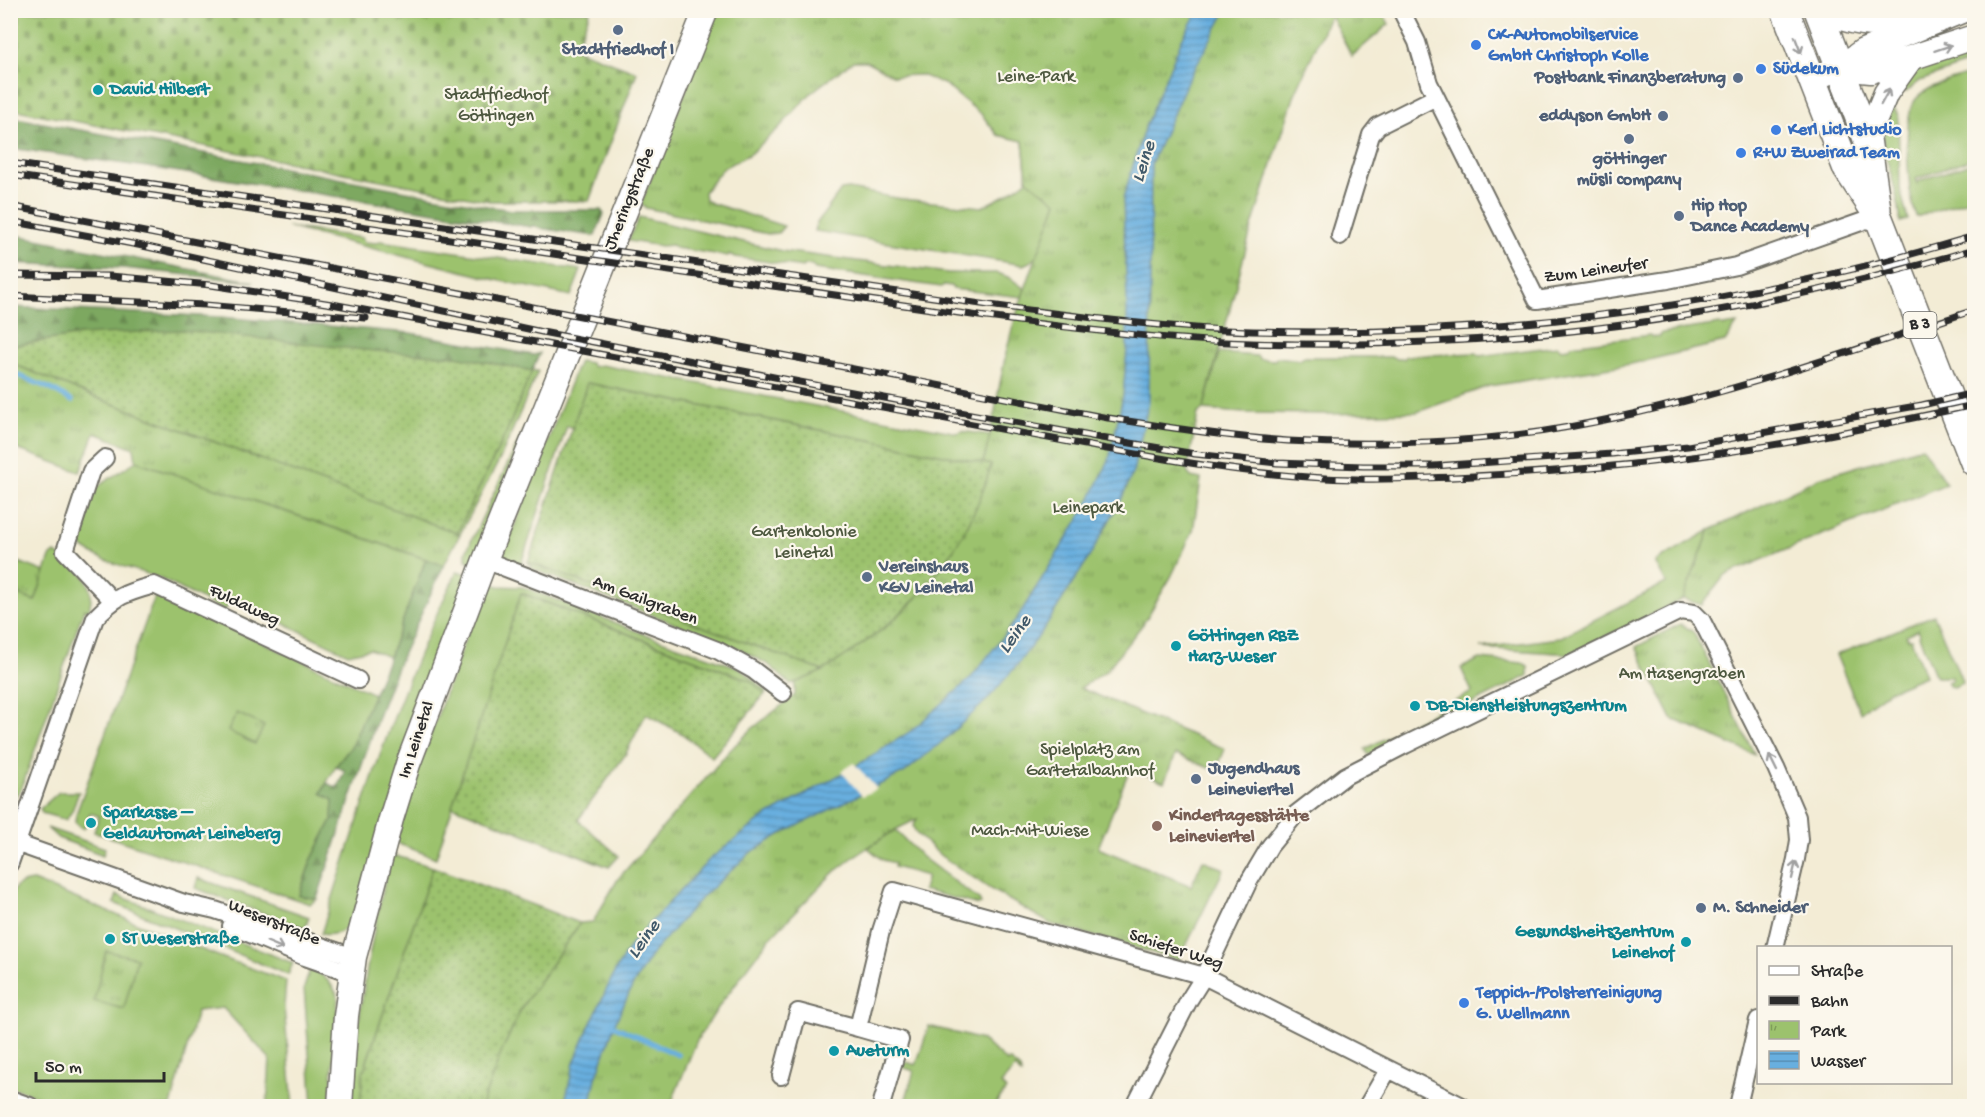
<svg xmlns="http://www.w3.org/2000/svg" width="1985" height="1117" viewBox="0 0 1985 1117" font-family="'Gochi Hand',sans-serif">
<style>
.grass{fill:#9cc26d;stroke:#64764c;stroke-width:1.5}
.forest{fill:url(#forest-firs);stroke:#546a46;stroke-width:1.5}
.cemetery{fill:url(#cemetery-stones);stroke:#64764c;stroke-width:1.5}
.park{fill:url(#park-tufts);stroke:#64764c;stroke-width:1.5}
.garden{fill:url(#garden-dots);stroke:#64764c;stroke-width:1.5}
.water{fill:url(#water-rules);stroke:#4a6d85;stroke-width:1.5}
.pier{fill:#f3ecd5}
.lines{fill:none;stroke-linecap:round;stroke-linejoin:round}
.stream{stroke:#68afdf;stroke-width:5}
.minor-casing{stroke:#716f66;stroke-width:20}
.secondary-casing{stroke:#716f66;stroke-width:27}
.primary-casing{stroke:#716f66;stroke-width:30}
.minor{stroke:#fff;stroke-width:16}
.secondary{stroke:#fff;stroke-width:24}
.primary{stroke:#fff;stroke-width:27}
.rail-casing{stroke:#2b2b2b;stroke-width:7}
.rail{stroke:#fbf7ec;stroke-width:4.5;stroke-dasharray:14;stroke-linecap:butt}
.oneway{stroke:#a0a0a0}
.service-dot{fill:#5c6f8a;stroke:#fbf7ec;stroke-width:2}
.shop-dot{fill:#3f7fe0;stroke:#fbf7ec;stroke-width:2}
.culture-dot{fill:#0f9aa8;stroke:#fbf7ec;stroke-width:2}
.education-dot{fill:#8d6e63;stroke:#fbf7ec;stroke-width:2}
.labels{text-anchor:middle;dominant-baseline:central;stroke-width:4.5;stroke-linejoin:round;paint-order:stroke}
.shield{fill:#fbf7ec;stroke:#696865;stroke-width:1.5}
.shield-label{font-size:16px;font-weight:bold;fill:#2b2b2b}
.shop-label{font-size:18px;font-weight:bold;fill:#366cbe;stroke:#fbf7ec;text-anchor:start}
.service-label{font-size:18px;font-weight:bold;fill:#4e5e75;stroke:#fbf7ec;text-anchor:start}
.park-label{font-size:18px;fill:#4d583f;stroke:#fbf7ec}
.culture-label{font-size:18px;font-weight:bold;fill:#0d838f;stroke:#fbf7ec;text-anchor:start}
.street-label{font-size:18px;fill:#2b2b2b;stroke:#fbf7ec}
.education-label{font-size:18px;font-weight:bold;fill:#785e54;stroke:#fbf7ec;text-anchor:start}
.water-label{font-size:20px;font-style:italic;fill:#40596a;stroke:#fbf7ec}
</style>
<defs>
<pattern id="forest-firs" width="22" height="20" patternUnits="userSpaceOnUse" patternTransform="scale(1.5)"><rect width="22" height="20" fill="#7da860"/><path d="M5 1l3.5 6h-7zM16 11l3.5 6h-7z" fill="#67894f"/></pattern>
<pattern id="cemetery-stones" width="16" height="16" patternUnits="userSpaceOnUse" patternTransform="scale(1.5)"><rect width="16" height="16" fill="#9cc26d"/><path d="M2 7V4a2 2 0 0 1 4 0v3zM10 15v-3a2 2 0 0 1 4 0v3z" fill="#7f9e5a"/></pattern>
<pattern id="park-tufts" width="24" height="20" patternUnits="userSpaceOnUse" patternTransform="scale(1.5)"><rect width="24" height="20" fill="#9cc26d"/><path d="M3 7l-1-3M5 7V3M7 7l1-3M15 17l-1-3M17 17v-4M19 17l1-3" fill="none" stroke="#7f9e5a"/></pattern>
<pattern id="garden-dots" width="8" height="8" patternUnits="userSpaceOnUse" patternTransform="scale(1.5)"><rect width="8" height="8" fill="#9cc26d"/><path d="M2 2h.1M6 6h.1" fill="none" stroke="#7f9e5a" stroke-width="1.8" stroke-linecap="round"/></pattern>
<pattern id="water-rules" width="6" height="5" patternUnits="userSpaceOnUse" patternTransform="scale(1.5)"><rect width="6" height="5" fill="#68afdf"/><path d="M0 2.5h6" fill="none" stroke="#568fb5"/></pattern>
</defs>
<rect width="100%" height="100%" fill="#fbf7ec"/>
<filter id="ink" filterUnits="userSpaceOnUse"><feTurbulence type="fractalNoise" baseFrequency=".0167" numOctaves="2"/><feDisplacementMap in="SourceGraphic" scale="12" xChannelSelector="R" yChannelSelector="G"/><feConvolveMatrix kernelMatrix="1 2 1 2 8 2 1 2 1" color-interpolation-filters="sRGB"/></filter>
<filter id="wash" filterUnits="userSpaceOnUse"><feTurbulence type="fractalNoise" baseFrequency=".008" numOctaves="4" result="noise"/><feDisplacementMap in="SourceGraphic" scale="24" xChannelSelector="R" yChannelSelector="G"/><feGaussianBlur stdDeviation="1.35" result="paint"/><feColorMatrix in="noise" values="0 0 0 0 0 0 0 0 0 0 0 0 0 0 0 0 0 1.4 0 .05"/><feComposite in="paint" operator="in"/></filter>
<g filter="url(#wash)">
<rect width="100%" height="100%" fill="#f3ecd5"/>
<!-- grass -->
<path class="grass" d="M961 13 1057 202 1040 253 1032 261 1023 265 815 231 817 223 841 190 849 189 902 199 982 207 1007 194 1027 180 1023 141 998 135 982 115Z
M1974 46V61L1920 81 1906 92 1898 88C1915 64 1948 55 1974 46Z
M1974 72V158L1916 179 1918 184 1919 181 1974 162V198L1916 217C1914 208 1911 199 1910 190 1908 170 1903 114 1916 99 1929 84 1956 79 1974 72Z
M1893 107 1898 115 1900 189 1908 220 1900 222C1901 194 1879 150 1883 129 1885 121 1890 114 1893 107Z
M639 217 782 251 948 273H998L1010 278 1025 289 1022 297 953 289 951 286 944 285 941 287 815 269 812 265H805L803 267 735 257 729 254 728 256 675 248 672 245 661 246 628 241Z
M287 227 362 238 364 242 376 243 380 241 581 270 571 296 497 280Z
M1720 324 1723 326 1737 324 1725 342 1631 364 1489 386 1417 412 1328 414 1245 413 1203 410 1219 353 1257 356 1260 359 1275 360 1277 357 1301 360 1303 357H1393L1396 359H1404L1406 356 1476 353 1479 356 1558 346 1561 349 1569 348 1571 345 1650 335 1652 337 1660 336 1662 333Z
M579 361 590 363 593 367 601 365 958 433 960 431 991 435 983 463 588 383 573 428 567 426 520 567 501 560Z
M532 371H538L501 457 460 534 457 533 506 433Z
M528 421 474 564 466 560V552Z
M136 461 426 559 389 657 370 649 348 654 231 598 225 611C203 600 182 589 161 579 138 569 90 561 76 540L94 489Z
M1710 530 1683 599 1571 654 1481 648 1559 638 1666 583 1655 562Z
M55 553C70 560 88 574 91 592 92 597 90 605 89 611L84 609 22 787 14 798 11 799 10 592 35 601 50 557Z
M528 562 823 671 804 680 790 684 769 665 738 648 533 569Z
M457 572H461L469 575 351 924C342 933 333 936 321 934 360 812 399 687 457 572Z
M486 582 499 586 523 587 644 634 740 668 767 691 765 694 751 681 522 593 436 858 399 844 395 840 407 799Z
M155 596H162L374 694 351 747 336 766 321 793 333 800 332 820 311 861 299 895 317 899 310 904 94 832 99 816 90 813 84 829 80 827 75 822 76 814Z
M1934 615 1963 683 1954 687 1949 686 1947 682 1952 680 1951 677H1936L1919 636 1920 634 1918 629 1906 635 1908 639H1911L1925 676 1889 691 1860 712 1836 655Z
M1480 659 1523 663 1528 666V676L1368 755 1365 749 1472 692 1461 668Z
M59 792H79L72 811 66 820 42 813 40 809Z
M47 828 105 848 103 855 58 838Z
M895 830 922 857 979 900 981 904 978 905 923 890 927 876 894 867 895 863 883 860 868 848Z
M396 856 433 867 363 1073 360 1106H351C355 1022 371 940 390 858Z
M198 878 309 917 305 929 195 888Z
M33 881 218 956 286 981 284 1007 293 1106H267L270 1059 223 1008 197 1011 171 1106H65L11 1087V895C15 885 22 882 33 881Z
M117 895 293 963 288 975 114 903Z
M310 969C324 974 332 983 338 997L330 1106H313L304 988Z
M929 1026 982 1040 1007 1062 1009 1060 1020 1069 1021 1074 1015 1068 1001 1084 1006 1090 994 1106H901L889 1103 893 1099 905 1102 914 1071 902 1067 903 1061 916 1065Z"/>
<!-- forest -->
<path class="forest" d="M11 117 487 206 511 210H601L604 214 595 236 538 228 534 225 531 227 154 168 11 148Z
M11 234 254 282 123 268 11 263Z
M11 307 221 317 410 333 534 355 540 353 532 371 455 356 81 335 11 346Z
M426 559 444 565 399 662 381 708 317 899 299 896 311 861 332 820 333 800 321 793 327 783 337 788 345 771 336 766 351 747 388 660Z"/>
<!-- cemetery -->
<path class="cemetery" d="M10 11H590L576 49 637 72 589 201H490L11 109Z"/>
<!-- park -->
<path class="park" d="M717 11H1382L1389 24 1352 56 1330 15 1295 94 1252 226 1203 410 1198 413 1187 472 1191 477 1201 479 1193 531 1171 577 1143 624 1106 671 1080 688 1225 749 1216 771 1176 754 1164 782 1130 768 1098 848 1191 886 1203 860 1224 869 1179 960 1051 924 992 890 941 856 916 833 913 826 917 819 895 830 856 855 832 874 769 939 722 1002 697 1040 670 1106H481L501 1053 523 1005 580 923 593 922 618 879 731 749 753 728 795 695V683L823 671 864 643 886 627 917 598 982 492 991 465 983 463C995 422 999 379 1010 337 1022 291 1041 247 1057 202L1027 180 1023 141 998 135 982 115 944 84 921 75 894 76 866 61H853L812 92 778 129 750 154 723 168 704 192 705 200 711 203 784 226 778 233 768 234 646 208 641 204Z
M11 363 87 394 460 534 444 565 136 461 134 448 95 433 80 472 11 447Z
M1922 447 1946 484 1725 575 1702 605 1683 599 1710 530 1819 478Z
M11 559 45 572 35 601 11 592Z
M1680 624 1693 631 1755 755 1672 719 1636 647Z
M237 713 264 726 255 744 228 731Z
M106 951 137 958 124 1009 94 1001Z"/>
<!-- garden -->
<path class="garden" d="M180 330 374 351 455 356 532 371 506 433 457 533 87 394 11 363V346L81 335Z
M587 383 983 463 991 465C974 528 937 584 887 625 867 642 845 656 823 671L528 562Z
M521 593 751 681 765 694 712 757 681 733 646 714 625 755 578 820 619 856 609 867 452 806Z
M433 867 580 923 523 1005 501 1053 481 1106H360L363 1073Z"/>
<!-- water -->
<path class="water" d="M1198 11H1226L1187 82 1151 164 1149 401 1133 472 1122 498 1088 559 1041 633 1017 665 988 699 943 741 905 772 781 834 750 853 700 899 652 954 634 983 616 1021 596 1078 590 1106H564L574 1063 589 1027 615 971 632 943 650 923 710 859 762 819 864 761 911 731 970 679 1016 620 1087 506 1109 460 1123 396 1127 349V299L1123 199 1144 129 1182 39Z"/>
<!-- pier -->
<path class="pier" d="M854 763 877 789 862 796 841 771Z"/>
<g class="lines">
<!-- stream -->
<path class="stream" d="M10 372 51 389 72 401
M608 1023 678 1055"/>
</g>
</g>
<g filter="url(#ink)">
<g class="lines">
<!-- minor casing -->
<g class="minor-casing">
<path id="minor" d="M1401 10 1417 42 1429 83 1537 300 1668 280 1736 266 1878 216
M1340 236 1371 135 1378 126 1436 97
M105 458 91 471 65 551 112 600
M485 560 717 650 753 670 783 693
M10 841 184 903 215 910 354 957
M10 863 95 618C116 596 125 593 154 585L358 680
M231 926 305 957 351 973
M781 1076 798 1012 858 1028
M10 1099 30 1106
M881 1106 900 1040 858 1028 881 931 894 891 1204 976 1462 1106
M1135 1106 1189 1000 1204 976 1248 883 1270 846 1296 814 1345 776 1405 745 1680 611 1694 613 1702 621 1776 768 1797 817 1799 840 1796 859 1775 948
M1367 1106 1388 1070
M1738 1106 1758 1020"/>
</g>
<!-- secondary casing -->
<g class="secondary-casing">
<path id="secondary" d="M1825 10C1851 27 1886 25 1915 25
M1840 68 1871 71 1974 37
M1811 79 1840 68 1863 51 1964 10
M1867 139 1886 93 1911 58
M340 1106 346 1016 354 957 391 819 408 764 485 560 706 10"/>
</g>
<!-- primary casing -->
<g class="primary-casing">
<path id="primary" d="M1785 10 1847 169 1878 216 1974 462
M1818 10 1867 139 1877 209"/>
</g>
<!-- minor -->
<use href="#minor" class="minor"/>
<!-- secondary -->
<use href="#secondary" class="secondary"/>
<!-- primary -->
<use href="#primary" class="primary"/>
<!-- rail casing -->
<g class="rail-casing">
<path id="rail" d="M10 163 988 305C1076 316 1164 328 1252 331 1497 338 1741 307 1974 236
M10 175 986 317C1074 328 1162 340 1251 343 1495 351 1740 320 1974 249
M10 206 1108 418C1167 427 1227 437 1288 441 1376 446 1482 443 1569 427 1708 402 1841 355 1974 310
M10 221 138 245 542 332 836 389 1101 438 1195 454 1277 463 1363 466H1434L1612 454 1688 446 1922 405 1974 393
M10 275 110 276 211 285 332 304 1096 447C1182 462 1268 478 1356 479 1389 480 1422 478 1455 477 1544 473 1633 466 1721 453 1806 441 1890 423 1974 405
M10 296 205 305 366 318"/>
</g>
<!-- rail -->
<use href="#rail" class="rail"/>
</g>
<!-- one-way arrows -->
<defs><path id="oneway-shaft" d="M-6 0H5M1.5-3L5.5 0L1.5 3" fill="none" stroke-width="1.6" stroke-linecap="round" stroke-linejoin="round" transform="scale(1.5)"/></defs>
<g class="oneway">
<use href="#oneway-shaft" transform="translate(1798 45) rotate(69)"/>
<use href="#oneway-shaft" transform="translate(1943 48) rotate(-18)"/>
<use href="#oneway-shaft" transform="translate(1885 97) rotate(-61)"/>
<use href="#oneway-shaft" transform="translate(1773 763) rotate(-116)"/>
<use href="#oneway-shaft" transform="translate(1794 870) rotate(-77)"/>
<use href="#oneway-shaft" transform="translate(275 945) rotate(23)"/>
</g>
</g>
<!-- markers -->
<g class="service-dot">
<circle cx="618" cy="30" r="6"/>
<circle cx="1738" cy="78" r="6"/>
<circle cx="1663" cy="116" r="6"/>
<circle cx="1629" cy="139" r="6"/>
<circle cx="1679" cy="216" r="6"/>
<circle cx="867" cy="577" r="6"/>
<circle cx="1196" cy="779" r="6"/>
<circle cx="1701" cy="908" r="6"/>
</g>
<g class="shop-dot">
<circle cx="1476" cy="45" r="6"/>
<circle cx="1761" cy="69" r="6"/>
<circle cx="1776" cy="130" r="6"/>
<circle cx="1741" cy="153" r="6"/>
<circle cx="1464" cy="1003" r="6"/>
</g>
<g class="culture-dot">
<circle cx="98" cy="90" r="6"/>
<circle cx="1176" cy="646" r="6"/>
<circle cx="1415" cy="706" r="6"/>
<circle cx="91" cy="823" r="6"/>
<circle cx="110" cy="939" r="6"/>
<circle cx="1686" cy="942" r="6"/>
<circle cx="834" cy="1051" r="6"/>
</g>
<circle class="education-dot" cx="1157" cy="826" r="6"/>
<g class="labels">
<!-- shield labels -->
<rect class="shield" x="1903.5" y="312" width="33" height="26" rx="4.5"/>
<g class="shield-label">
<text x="1920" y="325">B 3</text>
</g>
<!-- shop labels -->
<g class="shop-label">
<text x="1488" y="35">CK-Automobilservice<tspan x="1488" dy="21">GmbH Christoph Kolle</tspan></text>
<text x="1773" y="69">Südekum</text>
<text x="1788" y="130">Kerl Lichtstudio</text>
<text x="1753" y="153">R+W Zweirad Team</text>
<text x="1476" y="993">Teppich-/Polsterreinigung<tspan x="1476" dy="21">G. Wellmann</tspan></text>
</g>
<!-- service labels -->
<g class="service-label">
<text x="618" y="50" text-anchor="middle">Stadtfriedhof I</text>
<text x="1726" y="78" text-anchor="end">Postbank Finanzberatung</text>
<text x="1651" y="116" text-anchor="end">eddyson GmbH</text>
<text x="1629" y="159" text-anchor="middle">göttinger<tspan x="1629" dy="21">müsli company</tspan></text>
<text x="1691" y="206">Hip Hop<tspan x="1691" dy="21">Dance Academy</tspan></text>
<text x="879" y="567">Vereinshaus<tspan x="879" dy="21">KGV Leinetal</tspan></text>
<text x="1208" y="769">Jugendhaus<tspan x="1208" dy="21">Leineviertel</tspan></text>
<text x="1713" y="908">M. Schneider</text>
</g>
<!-- park labels -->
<g class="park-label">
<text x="1036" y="77">Leine-Park</text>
<text x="496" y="95">Stadtfriedhof<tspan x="496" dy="21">Göttingen</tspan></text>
<text x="1088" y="508">Leinepark</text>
<text x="804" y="532">Gartenkolonie<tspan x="804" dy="21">Leinetal</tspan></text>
<text x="1682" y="674">Am Hasengraben</text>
<text x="1090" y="750">Spielplatz am<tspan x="1090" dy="21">Gartetalbahnhof</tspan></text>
<text x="1030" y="831">Mach-Mit-Wiese</text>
</g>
<!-- culture labels -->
<g class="culture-label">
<text x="110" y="90">David Hilbert</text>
<text x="1188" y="636">Göttingen RBZ<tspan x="1188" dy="21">Harz-Weser</tspan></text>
<text x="1427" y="706">DB-Dienstleistungszentrum</text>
<text x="103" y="813">Sparkasse –<tspan x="103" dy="21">Geldautomat Leineberg</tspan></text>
<text x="1674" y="932" text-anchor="end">Gesundsheitszentrum<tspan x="1674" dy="21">Leinehof</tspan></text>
<text x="122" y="939">ST Weserstraße</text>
<text x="846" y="1051">Aueturm</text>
</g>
<!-- street labels -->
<g class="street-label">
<text transform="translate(630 199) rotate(-68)">Jheringstraße</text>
<text transform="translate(1596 271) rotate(-8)">Zum Leineufer</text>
<text transform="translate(645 601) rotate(21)">Am Gailgraben</text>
<text transform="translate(244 606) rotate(25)">Fuldaweg</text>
<text transform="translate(417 740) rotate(-71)">Im Leinetal</text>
<text transform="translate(274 923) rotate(22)">Weserstraße</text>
<text transform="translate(1176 950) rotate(18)">Schiefer Weg</text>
</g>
<!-- education labels -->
<g class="education-label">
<text x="1169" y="816">Kindertagesstätte<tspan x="1169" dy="21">Leineviertel</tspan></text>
</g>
<!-- water labels -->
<g class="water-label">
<text transform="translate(1145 162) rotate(-72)">Leine</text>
<text transform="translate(1016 635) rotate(-54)">Leine</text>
<text transform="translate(645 940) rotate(-54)">Leine</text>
</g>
</g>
<!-- margin -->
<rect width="1985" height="1117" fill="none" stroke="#fbf7ec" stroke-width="36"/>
<!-- legend -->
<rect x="1757" y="946" width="195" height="138" fill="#fbf7ec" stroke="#a8a59f" stroke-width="1.5"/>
<rect x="1769" y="966" width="30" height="9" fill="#ffffff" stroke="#a8a59f" stroke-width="1.5"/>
<text x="1811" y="976" font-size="18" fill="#2b2b2b">Straße</text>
<rect x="1769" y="996" width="30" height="9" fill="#2b2b2b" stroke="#a8a59f" stroke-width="1.5"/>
<text x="1811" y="1006" font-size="18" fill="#2b2b2b">Bahn</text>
<rect x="1769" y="1021" width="30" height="18" fill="url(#park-tufts)" stroke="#a8a59f" stroke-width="1.5"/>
<text x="1811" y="1036" font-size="18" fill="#2b2b2b">Park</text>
<rect x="1769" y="1051" width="30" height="18" fill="url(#water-rules)" stroke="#a8a59f" stroke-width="1.5"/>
<text x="1811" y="1066" font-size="18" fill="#2b2b2b">Wasser</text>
<!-- scale -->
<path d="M36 1072v9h128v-9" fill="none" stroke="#2b2b2b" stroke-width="3"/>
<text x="45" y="1072" font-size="18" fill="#2b2b2b" stroke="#fbf7ec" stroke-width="4.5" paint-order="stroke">50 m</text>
</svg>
